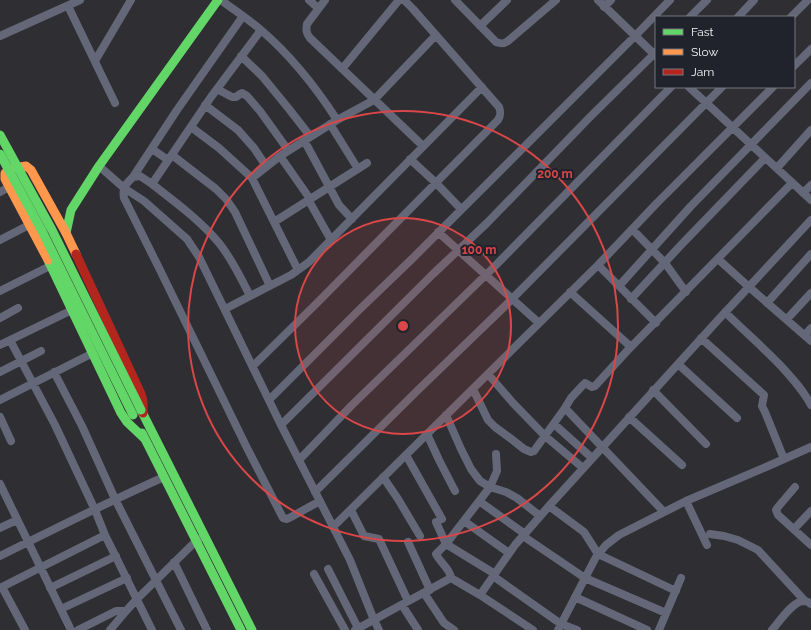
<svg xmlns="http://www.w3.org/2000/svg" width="811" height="630" viewBox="0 0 811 630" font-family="Raleway,sans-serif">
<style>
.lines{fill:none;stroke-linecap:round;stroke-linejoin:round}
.street{stroke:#646777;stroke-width:8}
.fast{stroke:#63d668;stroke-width:9}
.slow{stroke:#ff974d;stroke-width:9}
.jam{stroke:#b3261e;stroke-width:9}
.fast-bridge{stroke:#63d668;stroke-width:9}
.ring{fill:none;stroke:#da4748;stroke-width:2}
.centre{fill:#da4748;stroke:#21232c;stroke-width:2}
.ring-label{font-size:12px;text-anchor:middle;font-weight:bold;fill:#da4748;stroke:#21232c;stroke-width:4;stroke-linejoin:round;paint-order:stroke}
</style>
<rect width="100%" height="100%" fill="#2e2e33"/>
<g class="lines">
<!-- street -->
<path class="street" d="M221 0C234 10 248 19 261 30 289 54 317 89 337 120L374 100 436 35
M309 0 318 8
M325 0 307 24C306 30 306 33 310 38L423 146
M455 0 496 42C501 44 504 44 508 41L556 0
M598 0 656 56
M68 6 115 103
M604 7 611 0
M690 17 707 0
M738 17 754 0
M791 17 808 0
M480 26 507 0
M261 30 211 97 152 184 140 176 133 177C126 184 122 187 124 198L160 270 247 448 283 518 287 519 291 517 320 501
M0 36 80 0
M241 56 262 76 289 109 310 136
M95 61 131 0
M794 66 811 49
M342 69 399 0
M689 87 811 200
M217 89 232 97H236L240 94 242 93 247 96 260 111 288 150
M205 105 238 130 254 148 266 166
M330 124 358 169
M191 127 219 148 252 178 280 156 337 120
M304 140 339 205 352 219
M152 149 168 160
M172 155 216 189 226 199 235 212 270 286
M280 156 308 196 309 201 331 240
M410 159 436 183 461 209
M99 166 124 188 144 201 187 239 199 257 281 425 350 560 374 620 379 630
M777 168 811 130
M133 177 177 110 243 16
M252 178 298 270
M152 184C175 202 200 220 219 243 232 259 241 278 250 296
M0 192 9 187
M803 193 811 185
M274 222 367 163
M632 229 665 263 686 292
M438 232 539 323
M0 240 29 225
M718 259 749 287 811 341
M598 265 656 323
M619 286 691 206 811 83
M0 291 50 266
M570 292 631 347
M631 299 681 245 765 158
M767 303 811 254
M225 309 291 275 309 262 482 87
M725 312C743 330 763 347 781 366 792 378 803 390 811 405
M0 318 18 308
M787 319 811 293
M805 335 811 328
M701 338 764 395 762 406 765 412 784 459
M10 340 55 425 95 510 105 535 152 630
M0 345 72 310
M678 364 737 418
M253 366 318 302 498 120C501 115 501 112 499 107L413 9 404 0
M0 372 41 351
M54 372 82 426 115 499 181 630
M488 374 513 403 545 436 583 468
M473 389 488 420 495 427 510 438 524 449 531 452 534 451 565 408
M653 390 706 444
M0 400 93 353
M269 400 359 310 413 258 635 36 670 0
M446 415 461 449 471 469 480 481 490 487 506 492 517 498 540 516
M0 417 11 441
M629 417 682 465
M554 424 592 458
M281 425 433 274 487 223 590 117 656 52
M427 434 439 460 455 491
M406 455 442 519
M299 460 352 405 493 268 671 87
M383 477 398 499 420 536
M0 484 71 630
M795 487 778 507 776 510 778 515 811 545
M315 492 417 391 505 306 722 87
M479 501 525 534
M686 501 707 545
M549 506 584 532 598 554 676 591
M351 510 364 536 379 539 408 601
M664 512 565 408 571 398 583 385 585 383 592 387 595 386 628 350 792 183
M464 521 509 553
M436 522 446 544 495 574
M333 527 598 265 656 204 773 87
M0 528 17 520
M794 529 811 511
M710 534 724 536 738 540 758 550 805 601
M523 536 585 578 666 613
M408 542 430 590
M0 556C54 529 108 502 164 477
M174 562 207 630
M328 569 358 628
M314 574 345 630
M493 576 561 624 577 630
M451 578C450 568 440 563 436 554L446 544 490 487 497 471 496 454
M2 587 25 630
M0 588 105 535
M50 588 116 556
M424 593 444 623 454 630
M480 595 515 545 549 506 718 320 811 220
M575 597 647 630
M402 605 418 630
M61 609 127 578
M78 630 116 611H126
M110 630 126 611 137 599 196 541 199 539
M355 630 449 579 451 578 480 595 533 630
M558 630 596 557 606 545 619 535 686 501 766 467 811 447
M659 630 681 578
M772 630C779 622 794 599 805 601 807 601 809 603 811 604"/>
<!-- fast -->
<path class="fast" d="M66 233 71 210 99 166 218 0
M48 260 121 413 127 422 145 439
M141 410 252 630
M142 433 241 630"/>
<!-- slow -->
<path class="slow" d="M48 260 5 179V173L14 168 26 166 31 170 66 233 76 254"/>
<!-- jam -->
<path class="jam" d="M76 254 141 394 143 401V413"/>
<!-- fast-bridge -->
<path class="fast-bridge" d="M0 135 52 230 141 410
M0 154 42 231 133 415"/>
</g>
<!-- distance rings -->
<circle cx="403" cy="326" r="108" fill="#da4748" fill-opacity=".12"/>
<g class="ring">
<circle cx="403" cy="326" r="108"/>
<circle cx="403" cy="326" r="215"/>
</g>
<circle cx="403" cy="326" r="6" class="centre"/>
<g class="ring-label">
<text x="555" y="178">200 m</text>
<text x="479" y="254">100 m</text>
</g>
<!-- legend -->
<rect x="655" y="16" width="140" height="72" fill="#21232c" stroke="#75777e"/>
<rect x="663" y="29" width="20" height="6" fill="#63d668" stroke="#75777e"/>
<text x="691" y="36" font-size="12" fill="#f3f4fa">Fast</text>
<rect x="663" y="49" width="20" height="6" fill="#ff974d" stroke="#75777e"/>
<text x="691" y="56" font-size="12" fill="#f3f4fa">Slow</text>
<rect x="663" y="69" width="20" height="6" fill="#b3261e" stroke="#75777e"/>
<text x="691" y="76" font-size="12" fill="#f3f4fa">Jam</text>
</svg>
